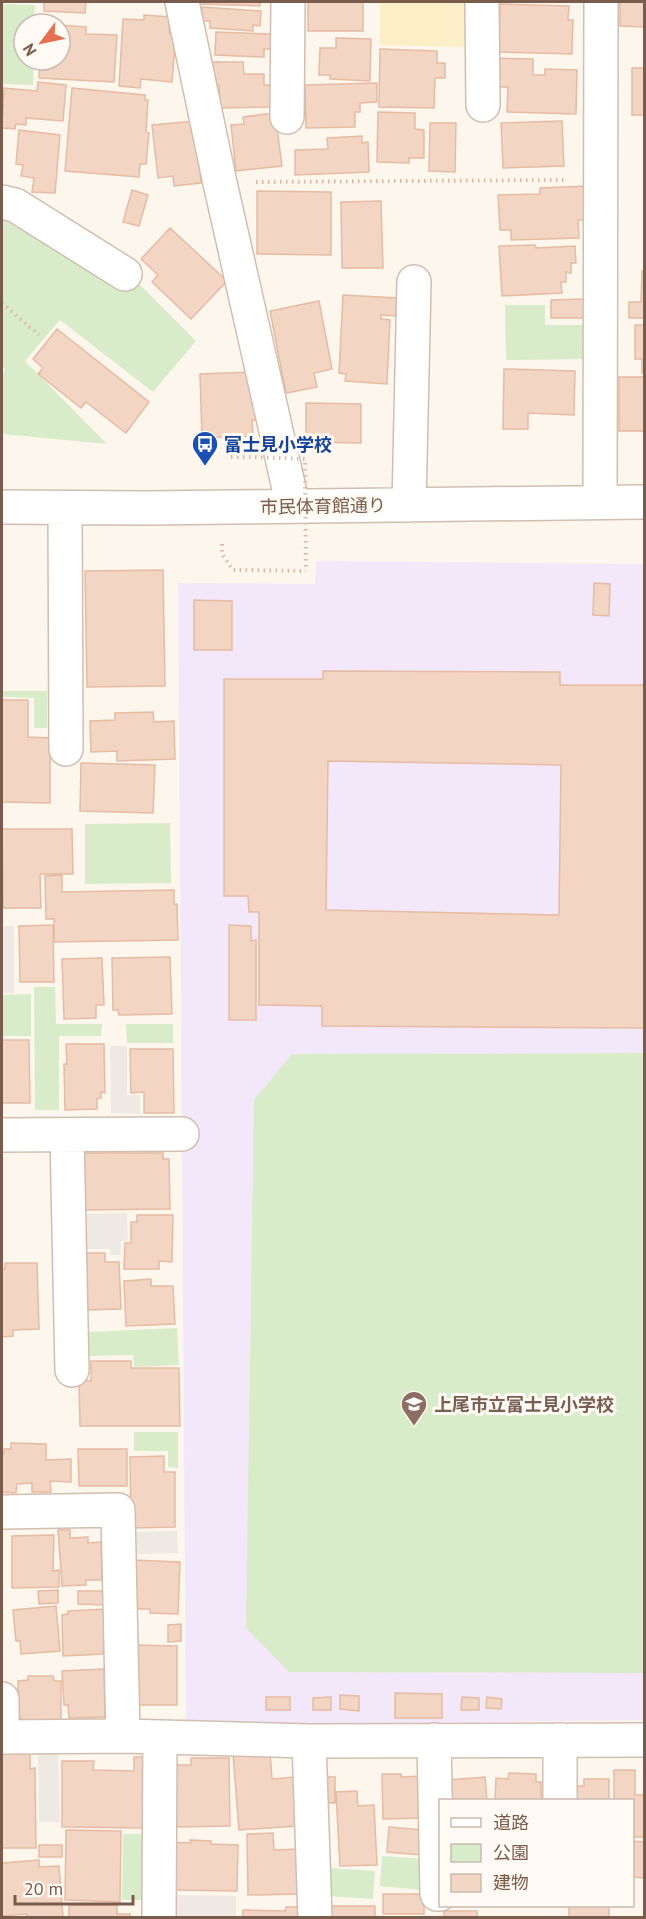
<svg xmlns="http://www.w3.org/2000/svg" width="646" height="1919" viewBox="0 0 646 1919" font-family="'PT Sans','Noto Sans JP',sans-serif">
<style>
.industrial{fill:#efe9e4}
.education{fill:#f3e8fa}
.green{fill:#d8ecc9}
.sand{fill:#fcefc7}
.building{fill:#f3d5c3;stroke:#e6bba3;stroke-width:1.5;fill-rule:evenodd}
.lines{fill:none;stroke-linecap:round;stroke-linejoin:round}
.minor-casing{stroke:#d1beb0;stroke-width:36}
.path{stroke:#d9b8a5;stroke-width:4;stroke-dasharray:1.5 4.5;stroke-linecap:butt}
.minor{stroke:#fff;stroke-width:33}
.path-bridge{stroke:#d9b8a5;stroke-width:4;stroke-dasharray:1.5 4.5;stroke-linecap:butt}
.labels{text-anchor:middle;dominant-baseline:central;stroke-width:6;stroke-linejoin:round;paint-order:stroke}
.transit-label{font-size:18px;font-weight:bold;fill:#164399;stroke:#fffaf3;text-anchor:start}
.street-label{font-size:18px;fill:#7a5c4d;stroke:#fffaf3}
.education-label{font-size:18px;font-weight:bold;fill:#785e54;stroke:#fffaf3;text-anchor:start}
</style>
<rect width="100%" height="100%" fill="#fdf6ec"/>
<!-- industrial -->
<path class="industrial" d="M2 926H14V993H2Z
M127 1046V1095H140V1114L111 1113 110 1046Z
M127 1213 128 1241H121V1255H110V1249H86L85 1214Z
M177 1531 178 1553 133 1554 132 1532Z
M38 1753H58L60 1822H39Z
M174 1895 236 1896V1917L173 1918Z"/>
<!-- education -->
<path class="education" d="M316 561 644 564V1720L186 1726 178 583 315 584Z"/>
<!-- green -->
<path class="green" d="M2 4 35 5 34 24H24V60H34L33 85 2 84Z
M2 216 23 219 128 291 136 281 196 341 153 392 60 320 25 361 107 444 2 434V377L5 369 2 366Z
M505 305H545V325H589V359L506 360Z
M2 691H47V728H34V698L2 697Z
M170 823 171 883 85 884V824Z
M34 987H55L56 1024H102L101 1036H59V1110H35Z
M31 994V1036H2V995Z
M126 1024H173V1043H127Z
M644 1053V1673L289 1672 246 1628 254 1100 292 1054Z
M177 1328 179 1365 134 1367 133 1355 90 1356 88 1332Z
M134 1432H178V1468L168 1467V1451H134Z
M123 1834H147L146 1900H122Z
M382 1856 426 1859 424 1890 380 1886Z
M329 1868 375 1871 373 1899 327 1896Z"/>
<!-- sand -->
<path class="sand" d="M380 2H466L465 47 380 45Z"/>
<!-- building -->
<path class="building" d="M44 2H86L85 13 44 11Z
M197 2H260V6L197 4Z
M308 2H363V31H308Z
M620 2H644V27L620 26Z
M500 4 569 6 568 20H573L572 54 499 52Z
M202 7 261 11 260 26 253 25V31L210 28V21H201Z
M144 15 170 17 169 33H176L172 82 141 79 140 88 119 86 123 19 144 20Z
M60 25 86 27V34L117 35 114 82 39 78 40 60H60Z
M216 32 271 34V49H264V57L215 55Z
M336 38 371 39 370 81 330 79V75H319L320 48H336Z
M380 49 437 51V63H445V78H435L434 108 379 107Z
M491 58 533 59V75H545V69L577 70 576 114 507 112 508 87H490Z
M212 62H243L244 74H264V85H271V107L220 108 219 86 213 85Z
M632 68H644V115H632Z
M38 82 66 85 63 121 26 118V125L16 124 15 129 2 128 4 88 37 91Z
M377 83V102L360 103V112H355V127L306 128 305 85Z
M72 88 145 95V100H148L146 132 149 133 146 164H140L139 177 65 171Z
M378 112 415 113V129L424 130V158H409V163L377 162Z
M275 113 282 166 236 171 231 125 244 124 243 117Z
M195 121 201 183 174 186 173 176 158 178 152 125Z
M562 121 564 166 503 168 501 123Z
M430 123H456L455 172 429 171Z
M19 130 60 135 55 193 32 192 34 178 21 176 23 165 16 164Z
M362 136V143L368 142 369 172 295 175V150L328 149 327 138Z
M587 186 588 220H578L579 238 511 240V230H500L498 195 540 194V188Z
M132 190 148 195 139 226 123 222Z
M257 191 331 192V255L257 254Z
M381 201 383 268H342L341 202Z
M170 228 227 281 191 319 152 282 158 275 141 259Z
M535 245 536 248 575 246 576 263H571V273L566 272V282H561L562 293 502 296 499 246Z
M642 271H644V318H629V302H641Z
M343 295 397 298 396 316 381 315V319L390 320 387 384 345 381 346 374 339 373Z
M585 299V318H551V300Z
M319 301 332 369 314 373 317 387 286 393 270 311Z
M635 325H644V373H642V359H635Z
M57 329 149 402 126 433 86 402 81 408 38 374 43 368 33 359Z
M504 369 575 371 574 415 528 413V429H503Z
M251 372 252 405H260L261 420H252L253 436 202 438 200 374Z
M619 377H644V431H619Z
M306 403 361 404V443L306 442Z
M163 570 165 686 87 687 85 571Z
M594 583 610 584 609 616 593 615Z
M194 600 232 601V650H194Z
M323 671 560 672V685H644V1028L322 1026V1006L259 1005V912H249L248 896H224V679H323ZM328 761 561 765 559 915 326 910Z
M2 700H28V737L50 738V803L2 802Z
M153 712 154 722 174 721 175 759 117 761V751L91 752 90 721 115 720V713Z
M81 763 155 765 153 813 80 811Z
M2 829H72L73 874H40L41 908H3Z
M62 875V892L174 890V904H177L178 940 54 942V919H46L45 876Z
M53 925 54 982H20L19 926Z
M229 925 251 926V941L256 940V1020H229Z
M170 957 172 1014 119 1015 118 1010H113L112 958Z
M102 958 104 1005H96V1018L64 1019 62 959Z
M2 1040H29L30 1103H2Z
M66 1044H104L105 1093 101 1092V1098L97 1099V1109L65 1110 64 1064H67Z
M130 1049H173L174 1113H144V1092L131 1093Z
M80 1153H163V1159H169L170 1209 80 1210Z
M137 1215H173L172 1262 159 1261V1269H124L125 1243H131V1222H137Z
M85 1253H105V1262H119L121 1309 86 1310Z
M5 1263H37L39 1329 13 1330V1336L2 1337V1269H5Z
M151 1279V1286H173L175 1324 126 1326 124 1281Z
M91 1361H131V1368H179L180 1426H80L79 1380 91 1381Z
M11 1443 46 1444V1460L71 1459V1482L50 1481 51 1492H32V1483L17 1484 16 1493 2 1492V1454H4V1449H11Z
M78 1449H127V1486H79Z
M164 1456V1472H175V1527L131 1528 130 1457Z
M58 1530H70V1538L88 1537V1543L101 1542 102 1580H86V1585L62 1586Z
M54 1535 53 1571 59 1570V1587L12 1588V1536Z
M132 1560 180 1562 178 1614 150 1613V1609H136Z
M58 1590V1603L39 1604 38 1591Z
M78 1591H104V1605L78 1604Z
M56 1606 60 1651 21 1654 20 1641H16L13 1610Z
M106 1609 108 1650H103V1654L63 1656 62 1615 68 1614V1611Z
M181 1624V1641L168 1642V1625Z
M134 1645 177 1646V1705H134Z
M104 1669 105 1717 69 1718 68 1705H64L62 1671Z
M28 1676H53L54 1681H61V1720H23L18 1715V1681L28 1680Z
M395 1693 442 1694V1718H395Z
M340 1695 359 1696V1711L340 1709Z
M266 1697H290V1710H266Z
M331 1697V1710H313V1698Z
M462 1697 479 1698V1710H461Z
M487 1697 502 1699 501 1709 486 1708Z
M270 1752 272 1779 294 1777 297 1826 239 1830 233 1754Z
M2 1753H30V1769L35 1768 36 1848H2Z
M134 1757H144L143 1828 62 1827V1761H94L93 1770 134 1771Z
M191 1758H229L230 1826 175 1827 174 1765H191Z
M614 1770H635V1795H644V1837H632V1800H614Z
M509 1773 536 1774V1782H541V1800H495L496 1778 508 1779Z
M382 1774H401V1777L423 1776 425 1818 383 1819Z
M322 1777H335V1803H322Z
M485 1777 487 1800H450L448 1780Z
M584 1779H609V1800H568V1786H584Z
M357 1791 358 1806 374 1805 377 1865 340 1866 336 1792Z
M389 1827 423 1830 421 1855 387 1852Z
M66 1830 121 1831 120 1902 65 1900Z
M273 1833 274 1850 299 1849 301 1894 248 1895 247 1834Z
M190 1840 211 1841V1844L238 1845 237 1891 176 1890V1886H172L169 1842 191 1843Z
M632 1841 644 1842V1878L632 1877Z
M39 1845H62V1857H39Z
M39 1860V1867L59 1866 63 1918H27V1914L2 1916V1863Z
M383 1894H424V1914H383Z
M69 1905H117V1914H130V1918H69Z
M332 1906H375V1918H326V1910H332Z
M569 1906H609V1918H569Z
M286 1907H304V1918H243V1910L285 1911Z
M444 1911H477V1918H444Z"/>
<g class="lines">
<!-- minor casing -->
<g class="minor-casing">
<path id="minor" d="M182 2 220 183 293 506
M482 2 483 105
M287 117 288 2
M2 202 15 205 125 274
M600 502 601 2
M409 505 414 282
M2 507 146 508 644 502
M65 508 66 749
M2 1135 182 1134
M67 1135 72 1370
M2 1512 118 1510 123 1736
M2 1699V1737
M2 1737 123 1736 309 1741 644 1740
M434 1740 437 1894H440
M309 1741 315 1918
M560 1800V1740
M159 1918 160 1737"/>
</g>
<!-- path -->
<path class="path" d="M256 182 564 180
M2 303 39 335
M231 457H245
M222 544V554L233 570 306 571"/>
<!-- minor -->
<use href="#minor" class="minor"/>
<!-- path-bridge -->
<path class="path-bridge" d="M249 457 305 459 306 571"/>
</g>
<!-- icons -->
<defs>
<g id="bus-pin" transform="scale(1.35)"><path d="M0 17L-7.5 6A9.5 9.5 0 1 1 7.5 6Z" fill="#1a4fb4" stroke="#fffaf3"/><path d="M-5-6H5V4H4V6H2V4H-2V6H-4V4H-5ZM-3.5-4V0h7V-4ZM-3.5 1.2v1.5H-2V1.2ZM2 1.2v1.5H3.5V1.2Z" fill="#fff"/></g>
<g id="school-pin" transform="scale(1.35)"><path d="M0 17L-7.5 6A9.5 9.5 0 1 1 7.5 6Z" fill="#8d6e63" stroke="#fffaf3"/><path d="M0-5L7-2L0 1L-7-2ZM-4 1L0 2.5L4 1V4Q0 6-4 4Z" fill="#fff"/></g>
</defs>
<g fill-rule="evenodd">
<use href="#bus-pin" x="205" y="444"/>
<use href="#school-pin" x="414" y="1404"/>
</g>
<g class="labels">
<!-- transit labels -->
<g class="transit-label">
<text x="224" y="444">富士見小学校</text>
</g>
<!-- street labels -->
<g class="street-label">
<text transform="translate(323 506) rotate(-1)">市民体育館通り</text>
</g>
<!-- education labels -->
<g class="education-label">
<text x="434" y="1404">上尾市立富士見小学校</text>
</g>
</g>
<!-- border -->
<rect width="646" height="1919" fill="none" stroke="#7a5c4d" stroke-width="6"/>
<!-- legend -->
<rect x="439" y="1799" width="195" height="108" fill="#fffaf3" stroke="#cabbb1" stroke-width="1.5"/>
<rect x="451" y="1818" width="30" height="9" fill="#ffffff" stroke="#cabbb1" stroke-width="1.5"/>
<text x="493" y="1829" font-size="18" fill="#7a5c4d">道路</text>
<rect x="451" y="1844" width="30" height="18" fill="#d8ecc9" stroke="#cabbb1" stroke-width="1.5"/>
<text x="493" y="1859" font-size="18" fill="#7a5c4d">公園</text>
<rect x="451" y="1874" width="30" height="18" fill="#f3d5c3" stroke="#cabbb1" stroke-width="1.5"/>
<text x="493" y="1889" font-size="18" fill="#7a5c4d">建物</text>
<!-- north arrow -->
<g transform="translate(42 42) rotate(238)"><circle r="28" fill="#fffaf3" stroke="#cabbb1" stroke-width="1.5"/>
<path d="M0-4.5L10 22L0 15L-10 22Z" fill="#e76f51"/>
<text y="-9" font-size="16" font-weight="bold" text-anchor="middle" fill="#7a5c4d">N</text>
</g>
<!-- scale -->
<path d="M15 1895v9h118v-9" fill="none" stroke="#7a5c4d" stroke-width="3"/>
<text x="24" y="1895" font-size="18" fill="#7a5c4d" stroke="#fffaf3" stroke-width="4.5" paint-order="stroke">20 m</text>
</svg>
